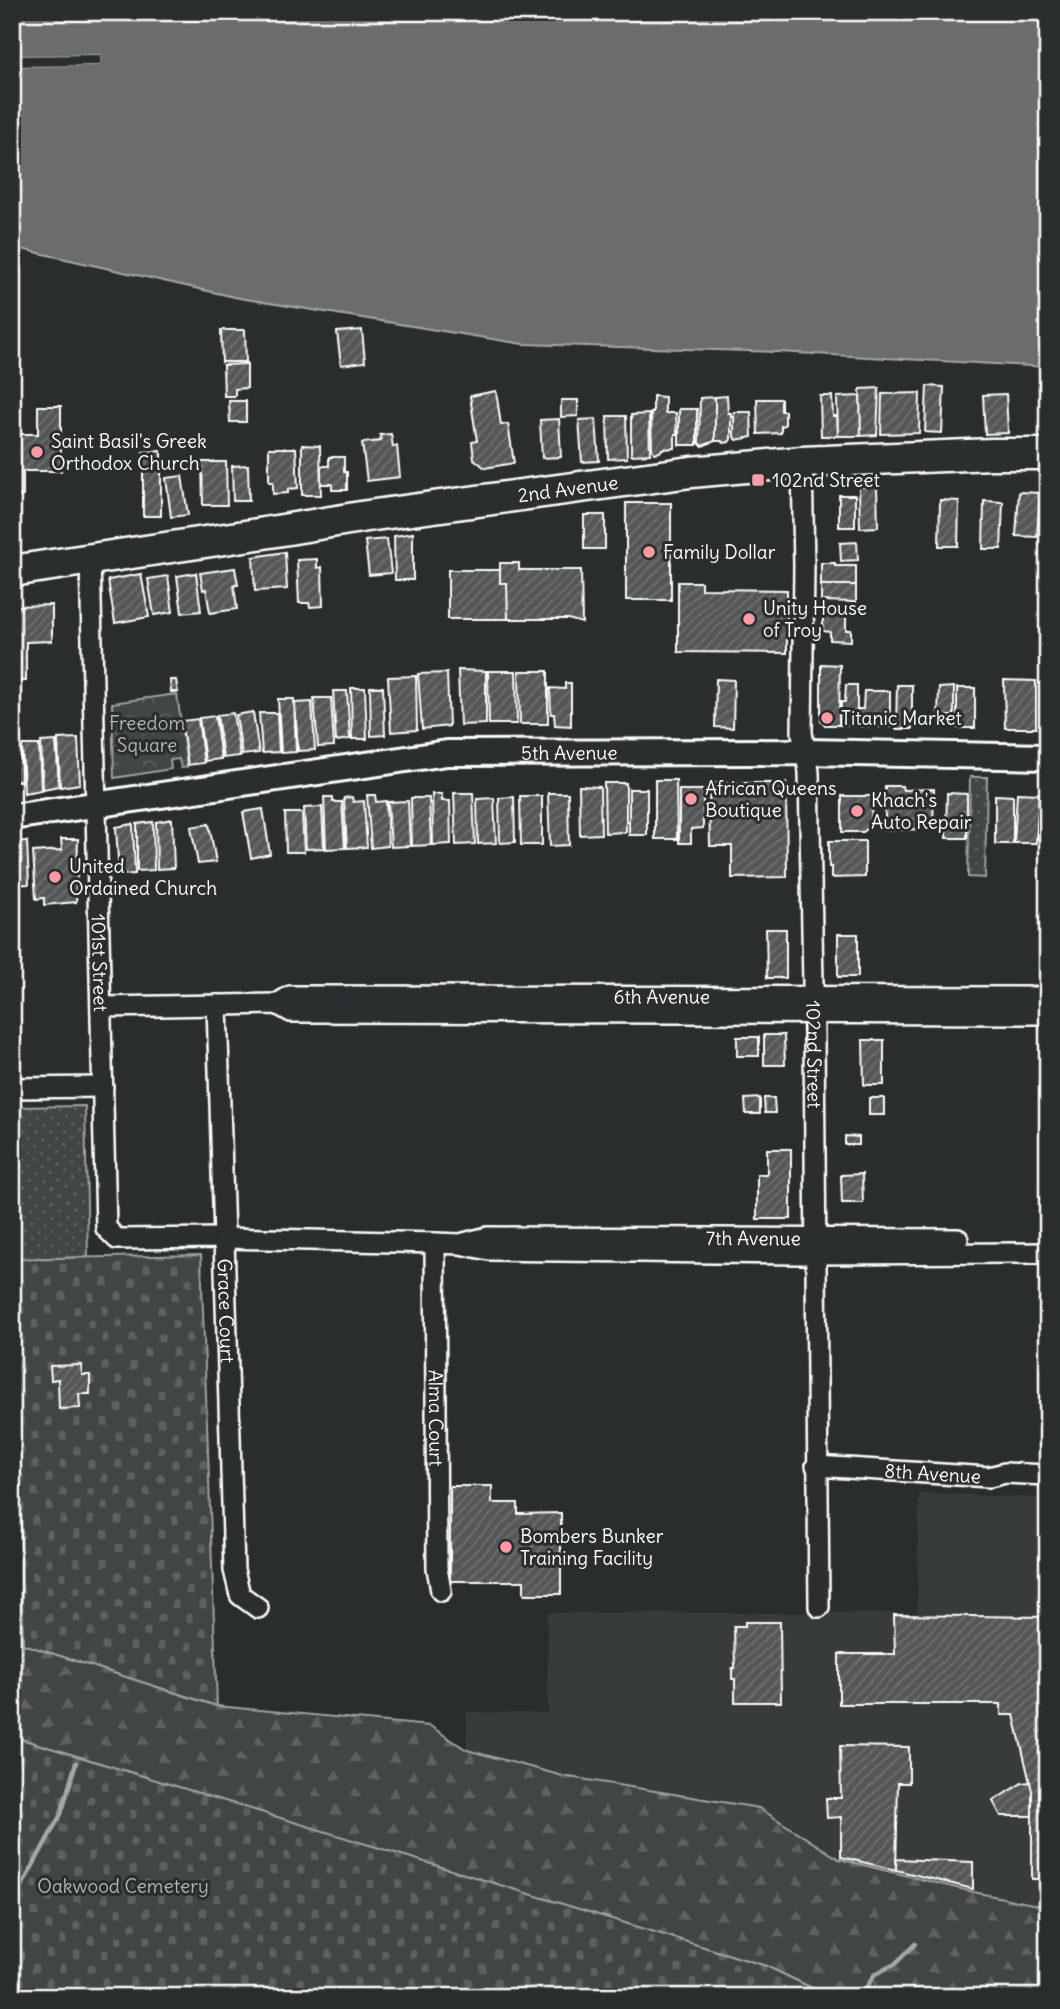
<svg xmlns="http://www.w3.org/2000/svg" width="1060" height="2009" viewBox="0 0 1060 2009" font-family="Delius,sans-serif">
<style>
.built{fill:#373a3b}
.grass{fill:url(#grass-dots);stroke:#a0a2a2;stroke-width:2}
.forest{fill:url(#forest-firs);stroke:#a0a2a2;stroke-width:2}
.cemetery{fill:url(#cemetery-stones);stroke:#a0a2a2;stroke-width:2}
.park{fill:url(#park-crowns);stroke:#a0a2a2;stroke-width:2}
.water{fill:#6a6c6d;stroke:#a6a7a7;stroke-width:2}
.pier{fill:#2a2d2e}
.lines{fill:none;stroke-linecap:round;stroke-linejoin:round}
.stream{stroke:#a6a7a7;stroke-width:4.5}
.building{fill:url(#building-hatch);stroke:#fff;stroke-width:2}
.minor-casing{stroke:#fff;stroke-width:24}
.tertiary-casing{stroke:#fff;stroke-width:30}
.primary-casing{stroke:#fff;stroke-width:35}
.minor{stroke:#2a2d2e;stroke-width:19}
.tertiary{stroke:#2a2d2e;stroke-width:24}
.primary{stroke:#2a2d2e;stroke-width:30}
.poi-dot{fill:#ff9aa2;stroke:#2a2d2e;stroke-width:2.5}
.labels{text-anchor:middle;dominant-baseline:central;stroke-width:6;stroke-linejoin:round;paint-order:stroke}
.poi-label{font-size:19px;fill:#fff;stroke:#2a2d2e;text-anchor:start}
.street-label{font-size:19px;fill:#fff;stroke:#2a2d2e}
.park-label{font-size:19px;fill:#b3b4b5;stroke:#2a2d2e}
</style>
<defs>
<pattern id="grass-dots" width="8" height="8" patternUnits="userSpaceOnUse" patternTransform="scale(1.75)"><rect width="8" height="8" fill="#414445"/><path d="M2 2h.1M6 6h.1" fill="none" stroke="#5e6061" stroke-width="1.8" stroke-linecap="round"/></pattern>
<pattern id="forest-firs" width="22" height="20" patternUnits="userSpaceOnUse" patternTransform="scale(1.75)"><rect width="22" height="20" fill="#414445"/><path d="M5 1l3.5 6h-7zM16 11l3.5 6h-7z" fill="#5e6061"/></pattern>
<pattern id="cemetery-stones" width="16" height="16" patternUnits="userSpaceOnUse" patternTransform="scale(1.75)"><rect width="16" height="16" fill="#414445"/><path d="M2 7V4a2 2 0 0 1 4 0v3zM10 15v-3a2 2 0 0 1 4 0v3z" fill="#5e6061"/></pattern>
<pattern id="park-crowns" width="20" height="18" patternUnits="userSpaceOnUse" patternTransform="scale(1.75)"><rect width="20" height="18" fill="#414445"/><path d="M2 6a3 3 0 1 1 6 0M12 15a3 3 0 1 1 6 0" fill="none" stroke="#5e6061"/></pattern>
<pattern id="building-hatch" width="6" height="6" patternUnits="userSpaceOnUse" patternTransform="scale(1.75)"><rect width="6" height="6" fill="#555758"/><path d="M-1 1l2-2M0 6l6-6M5 7l2-2" fill="none" stroke="#6e7071"/></pattern>
</defs>
<rect width="100%" height="100%" fill="#2a2d2e"/>
<filter id="ink" filterUnits="userSpaceOnUse"><feTurbulence type="fractalNoise" baseFrequency=".0143" numOctaves="2"/><feDisplacementMap in="SourceGraphic" scale="14" xChannelSelector="R" yChannelSelector="G"/><feConvolveMatrix kernelMatrix="1 2 1 2 8 2 1 2 1" color-interpolation-filters="sRGB"/></filter>
<g filter="url(#ink)">
<!-- built -->
<path class="built" d="M919 1493 1048 1498V1907L973 1892 839 1859 759 1808 563 1776 467 1750V1712L548 1713 547 1613H917Z"/>
<!-- grass -->
<path class="grass" d="M970 777H987L985 878 968 877Z
M85 1106 88 1257 12 1259V1107Z"/>
<!-- forest -->
<path class="forest" d="M23 1644 217 1706 430 1726 467 1750 563 1776 759 1808 839 1859 973 1892 1048 1907V1997H831L766 1966 21 1739Z"/>
<!-- cemetery -->
<path class="cemetery" d="M201 1255 217 1706 23 1644 14 1259Z
M21 1739 766 1966 831 1997H12V1789Z"/>
<!-- park -->
<path class="park" d="M177 694 187 767 181 768 179 759 170 760 171 769 114 778 112 703Z"/>
<!-- water -->
<path class="water" d="M12 12H1048V367L778 352 523 344 239 298 12 247V66L99 65 100 55 12 56Z"/>
<!-- pier -->
<path class="pier" d="M100 55V65L12 66V63L96 62V58L12 59V56Z"/>
<g class="lines">
<!-- stream -->
<path class="stream" d="M12 1909 17 1895 61 1814 76 1763
M860 1997 875 1974 895 1964 915 1944"/>
</g>
<!-- building -->
<path class="building" d="M221 330H245L246 362H222Z
M362 330 365 362 341 365 337 332Z
M247 364V388L235 389V396H224L223 365Z
M927 386 944 387 942 433 925 432Z
M879 388 877 435 861 436 860 389Z
M496 391 501 425 508 424 514 463 485 468 474 459 472 442 477 441 470 396Z
M920 393 919 433 881 434 882 394Z
M1006 394 1008 433 985 434 983 395Z
M653 396 665 397V413H676L677 434H675V448L662 449 660 452 654 453 652 449 651 413H653Z
M727 396 728 413H731V439L729 442 724 443 722 441H715V397Z
M820 396H832L833 416H837L838 436H821Z
M860 396 861 436H838L837 397Z
M715 397V441L702 446 699 443 700 398Z
M757 399H781V411H785V425L781 426V433L758 434Z
M561 400H578V416L561 417Z
M229 401H246V422H230Z
M38 406H61V471H23V496L16 497 15 532H12V434H38Z
M679 409H697V445H679Z
M734 412H751L752 437 737 440 734 437Z
M649 414 650 454 631 455V415Z
M607 416H626L627 458 608 459Z
M559 419 561 457 542 458 540 420Z
M596 419 599 461 582 462 579 420Z
M391 434 393 447 397 446 400 477 367 481 362 443 381 441 380 435Z
M302 445 320 446 321 495H302Z
M269 448H296L298 488 288 489V493L273 494V482H269Z
M161 451V516H143V452Z
M329 457H344V472H347V490H332V484H321V466H329Z
M202 462H226L227 505H203Z
M248 465 249 501H233L232 466Z
M182 476 188 515 171 517 166 478Z
M877 486 878 527 860 528 859 487Z
M1019 492 1040 493 1037 537 1016 536Z
M1046 492H1048V535H1045Z
M839 495H855V527H839Z
M940 500 959 501 958 546H939Z
M984 501 1003 502 1001 549H983Z
M626 503H671V600H626Z
M584 515H605V549H584Z
M413 533V580H395L394 536Z
M387 539 391 573 369 575 365 541Z
M857 542 858 560 841 561 840 543Z
M285 552 287 589 255 591 253 557Z
M317 559V568L322 567 323 606 310 607 309 603H299L297 560Z
M500 563H519V570H581L582 623 568 619H508L507 583H500Z
M821 563H835V566H856V585H821Z
M235 568 238 585H234L237 609 210 613 206 589 203 590 200 573Z
M448 570H500V583H507L508 619H448Z
M196 573 201 611 182 613 177 576Z
M141 574 149 617 115 623 108 580Z
M168 576 173 612 154 615 148 579Z
M678 582H701V589L787 590V653L678 652Z
M821 585H856V602L821 601Z
M52 605V641L26 642V681H12V606Z
M823 615 846 616V630H851V641L830 640V632L823 631Z
M821 664 840 665 839 725H825L821 720Z
M458 670 486 671V724L460 725Z
M488 671H516L517 724H489Z
M519 671H548V724H520Z
M447 673 449 726 422 729 418 674Z
M416 676 417 730 391 732 388 677Z
M716 679 734 680 733 728 715 727Z
M170 680H176L178 692H171Z
M1004 680 1036 681V728H1005Z
M565 683H571V726L555 725 554 714H551L550 688 565 689Z
M846 685H857V725H840L841 702H845Z
M897 685H912V729H896Z
M370 687H383L385 735 371 736Z
M954 687V716H938L939 688Z
M351 688H365L367 739H352Z
M957 688H975V728H957Z
M333 691H347L350 739 336 741Z
M864 691H890V727L857 726 858 709H863Z
M314 698H331L334 746 318 747Z
M278 699H294L296 752 281 753Z
M312 702 315 750 298 751 295 703Z
M253 712 259 753 242 755 236 715Z
M233 713 240 756 223 758 217 715Z
M259 713H277L279 752 262 753Z
M215 716 221 759 205 761 199 718Z
M198 719 204 763 188 765 181 721Z
M12 727H17L23 780 12 782Z
M78 738 80 784 60 787 58 739Z
M56 741 59 786 43 789 41 742Z
M22 745H39L41 790 24 793Z
M655 780H676L677 839H655Z
M604 783H626V832L605 833Z
M709 783H786L787 877 732 878V846H710Z
M579 786 600 787 601 834 580 835Z
M885 786H902L903 790 934 789 933 829 885 830Z
M629 789H647V835H629Z
M679 790H703V828L691 829V843H679Z
M454 793H473L475 844 456 845Z
M548 793H568L569 845 550 846Z
M947 793 967 794V838H946Z
M1017 793 1039 794 1036 843H1014Z
M432 794H442V801H450L451 844 433 845Z
M1041 794H1048V839H1038Z
M367 795H375L376 802 386 801 388 846 371 848Z
M995 795 1013 796V844H995Z
M520 796H542V845H521Z
M842 796H872L871 826 863 832H842Z
M324 797H333V802H342L345 848 326 849Z
M352 797 353 802 364 801 367 847 347 848 344 798Z
M514 797 515 842 500 843 499 798Z
M411 798H429L431 845 412 846Z
M494 798 496 843 478 844 477 799Z
M408 801 410 846 391 847 388 802Z
M322 807 324 848 306 849 304 808Z
M263 809 270 854 251 858 243 812Z
M285 813H302L304 852H286Z
M172 819 174 868 157 869 156 822Z
M153 822 154 870 137 871V824Z
M133 824 135 874 119 875 116 827Z
M209 824 216 862 198 864 191 827Z
M61 839H78L76 902 44 905V898L36 899 33 852 62 850Z
M27 841 29 884 12 885V842Z
M829 841H865V877L831 878V867H829Z
M766 929H786V978H767Z
M838 934H858V977H838Z
M764 1035H784L785 1065H764Z
M737 1037H759V1056H737Z
M863 1040H884V1085H864Z
M760 1098V1114H746L745 1099Z
M764 1098H774L775 1113H765Z
M869 1098H884V1115H869Z
M845 1136 859 1137V1145H845Z
M767 1149H791V1219H757V1174H767Z
M862 1174 863 1203H842L841 1175Z
M81 1365 82 1375H90V1394H79L80 1408 59 1409 58 1379 51 1380 50 1366Z
M450 1486H492V1503H518V1514L561 1513V1594H524V1581H450Z
M894 1615 1048 1617V1879H1032V1791L1014 1715H1001V1704H839V1654H895Z
M745 1622H780L781 1702H735V1679H732V1668H735L734 1626H745Z
M840 1746 909 1747V1783H898L896 1870 841 1857V1817L827 1818 826 1798H841Z
M1030 1782 1032 1791V1816H1001L993 1801 1022 1783Z
M896 1859 973 1862V1889L896 1870Z"/>
<g class="lines">
<!-- minor casing -->
<g class="minor-casing">
<g id="minor">
<path id="s1" d="M802 462 804 566 802 733 809 772 814 1036 819 1607"/>
<path id="s2" d="M90 559 106 1228 117 1239 224 1238 435 1243 460 1244 489 1250 800 1254 1048 1253"/>
<path id="s3" d="M277 1004 290 996 1048 997"/>
<path id="s4" d="M217 1005 234 1570 240 1595 258 1608"/>
<path d="M101 1007 277 1004 291 1012 1048 1014"/>
<path d="M12 1088 103 1087"/>
<path id="s5" d="M435 1243 437 1568 441 1591"/>
<path id="s6" d="M464 1243 488 1237 958 1239"/>
<path id="s7" d="M816 1466 989 1477 1005 1473 1048 1475"/>
</g>
</g>
<!-- tertiary casing -->
<g class="tertiary-casing">
<g id="tertiary">
<path id="s8" d="M12 817 447 753 806 752 1048 757"/>
</g>
</g>
<!-- primary casing -->
<g class="primary-casing">
<g id="primary">
<path id="s9" d="M12 571 258 534 367 516 691 472 802 462 992 454H1048"/>
</g>
</g>
<!-- minor -->
<use href="#minor" class="minor"/>
<!-- tertiary -->
<use href="#tertiary" class="tertiary"/>
<!-- primary -->
<use href="#primary" class="primary"/>
</g>
</g>
<!-- markers -->
<g class="poi-dot">
<circle cx="37" cy="452" r="7"/>
<rect x="751" y="473" width="14" height="14" rx="3.5"/>
<circle cx="649" cy="552" r="7"/>
<circle cx="749" cy="619" r="7"/>
<circle cx="827" cy="718" r="7"/>
<circle cx="691" cy="799" r="7"/>
<circle cx="857" cy="811" r="7"/>
<circle cx="55" cy="877" r="7"/>
<circle cx="506" cy="1547" r="7"/>
</g>
<g class="labels">
<!-- poi labels -->
<g class="poi-label">
<text x="51" y="441">Saint Basil's Greek<tspan x="51" dy="22">Orthodox Church</tspan></text>
<text x="772" y="480">102nd Street</text>
<text x="663" y="552">Family Dollar</text>
<text x="763" y="608">Unity House<tspan x="763" dy="22">of Troy</tspan></text>
<text x="841" y="718">Titanic Market</text>
<text x="705" y="788">African Queens<tspan x="705" dy="22">Boutique</tspan></text>
<text x="871" y="800">Khach's<tspan x="871" dy="22">Auto Repair</tspan></text>
<text x="69" y="866">United<tspan x="69" dy="22">Ordained Church</tspan></text>
<text x="520" y="1536">Bombers Bunker<tspan x="520" dy="22">Training Facility</tspan></text>
</g>
<!-- street labels -->
<g class="street-label">
<text stroke="none"><textPath href="#s9" startOffset="562">2nd Avenue</textPath></text>
<text stroke="none"><textPath href="#s8" startOffset="562">5th Avenue</textPath></text>
<text stroke="none"><textPath href="#s2" startOffset="404">101st Street</textPath></text>
<text stroke="none"><textPath href="#s3" startOffset="387">6th Avenue</textPath></text>
<text stroke="none"><textPath href="#s1" startOffset="593">102nd Street</textPath></text>
<text stroke="none"><textPath href="#s6" startOffset="290">7th Avenue</textPath></text>
<text stroke="none"><textPath href="#s4" startOffset="306">Grace Court</textPath></text>
<text stroke="none"><textPath href="#s5" startOffset="175">Alma Court</textPath></text>
<text stroke="none"><textPath href="#s7" startOffset="117">8th Avenue</textPath></text>
</g>
<!-- park labels -->
<g class="park-label">
<text x="147" y="723">Freedom<tspan x="147" dy="22">Square</tspan></text>
<text x="123" y="1886">Oakwood Cemetery</text>
</g>
</g>
<!-- margin -->
<rect width="1060" height="2009" fill="none" stroke="#2a2d2e" stroke-width="42"/>
<rect x="21" y="21" width="1018" height="1967" fill="none" stroke="#fff" stroke-width="2.5" filter="url(#ink)"/>
</svg>
